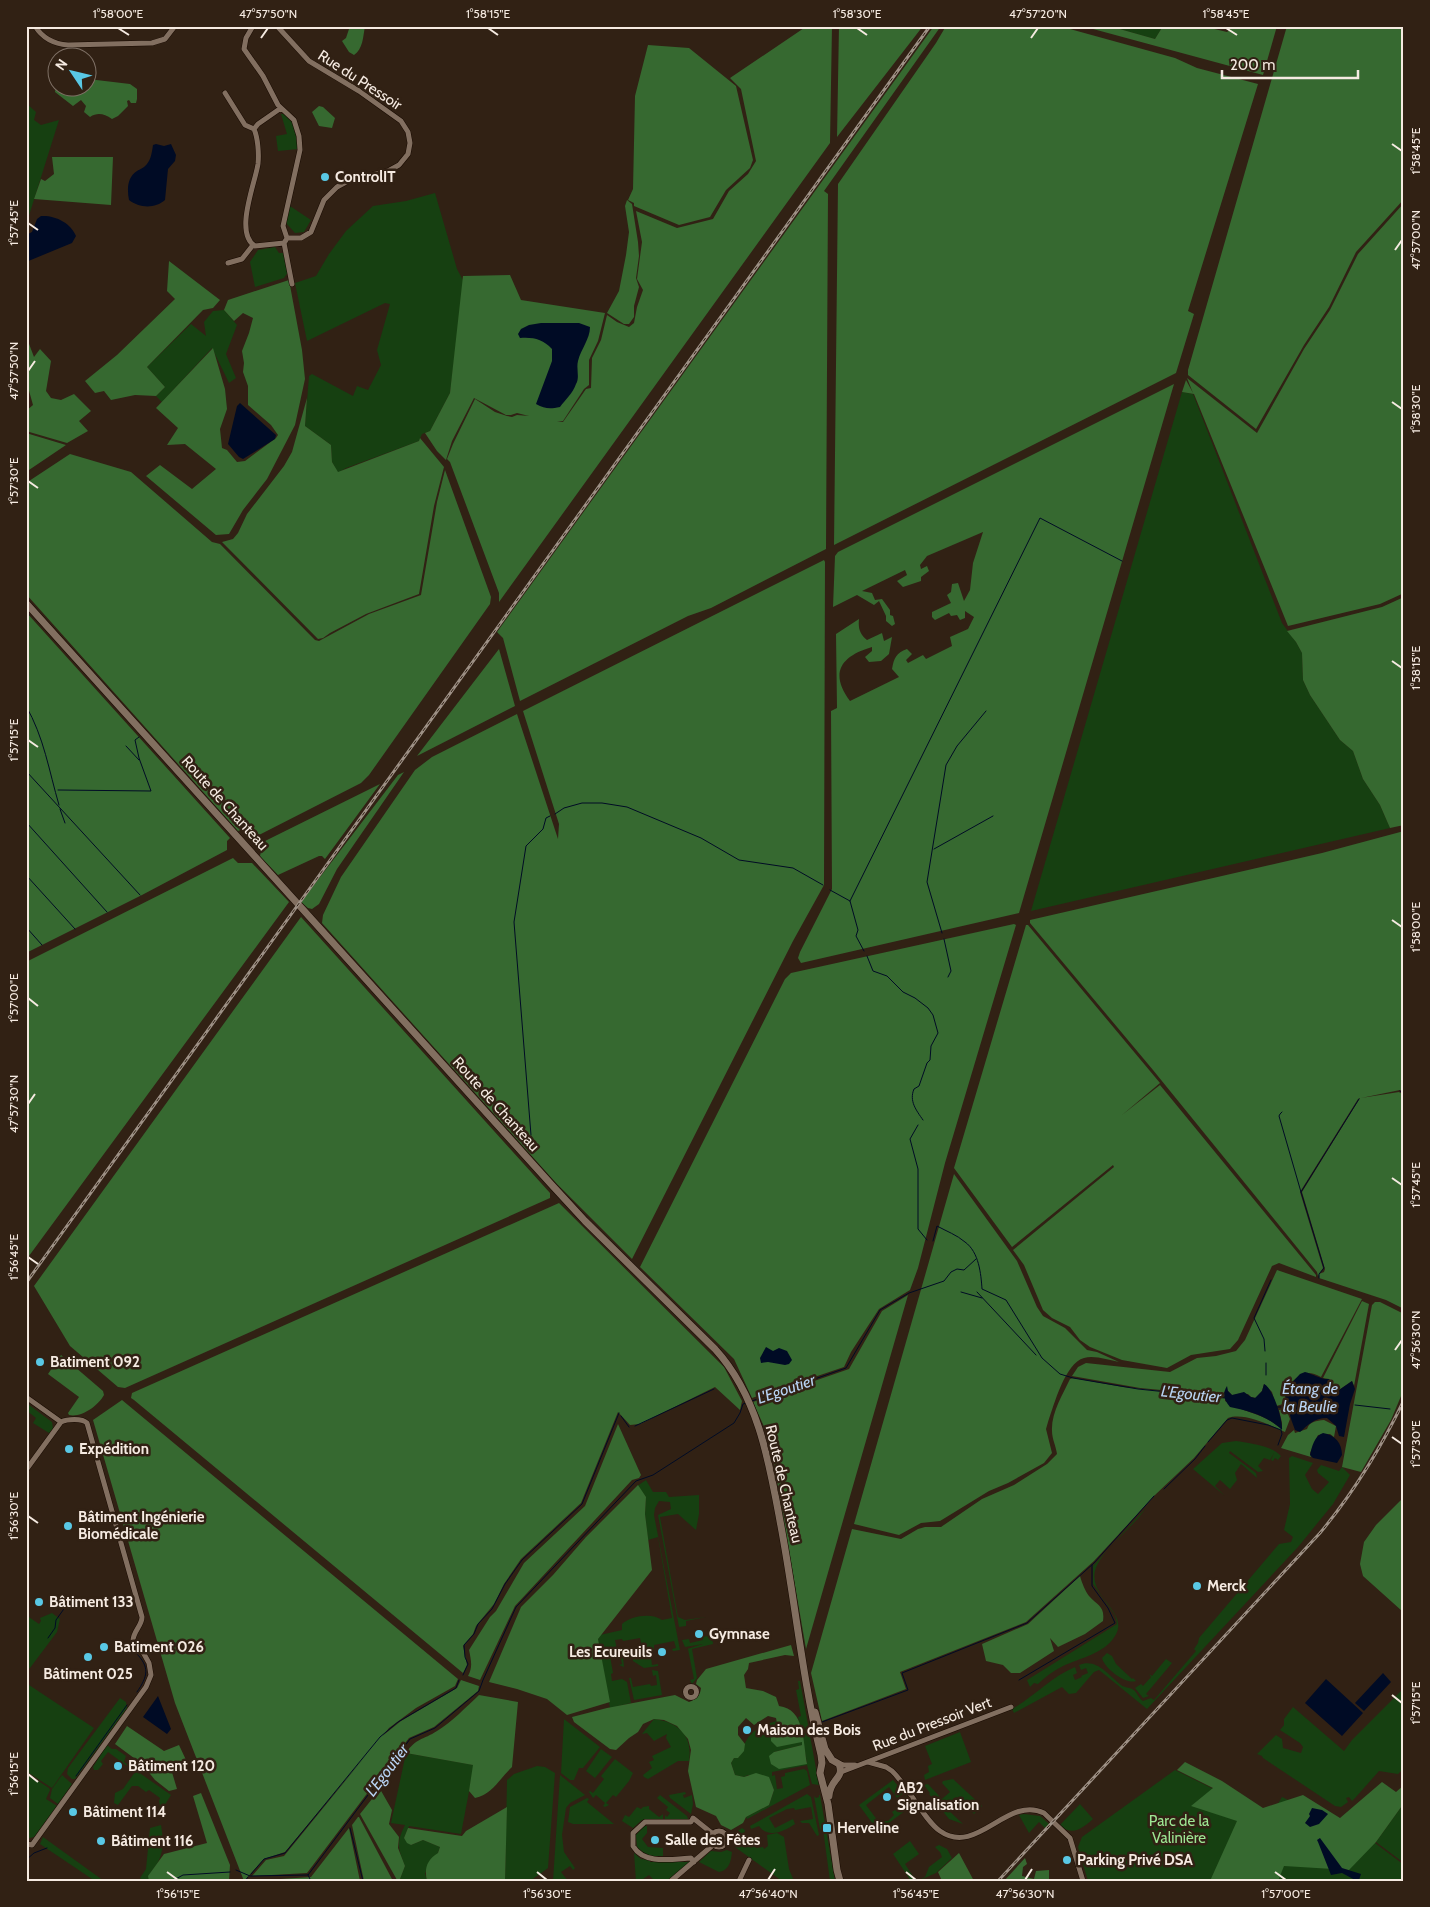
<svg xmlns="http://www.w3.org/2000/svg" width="1430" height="1907" viewBox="0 0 1430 1907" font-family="Cabin,sans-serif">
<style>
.green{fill:#164011}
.forest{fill:#366930}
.water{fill:#000b25}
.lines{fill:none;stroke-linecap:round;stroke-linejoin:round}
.stream{stroke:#000b25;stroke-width:1}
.street-casing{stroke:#180a01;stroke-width:6}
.secondary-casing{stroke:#180a01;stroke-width:8}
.street{stroke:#826f60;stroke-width:5}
.secondary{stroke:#826f60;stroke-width:7}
.rail-casing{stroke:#9e9186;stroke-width:3}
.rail{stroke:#312114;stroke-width:1;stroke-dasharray:4;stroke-linecap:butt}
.ticks{fill:none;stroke:#f5eae1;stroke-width:2}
.poi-dot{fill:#59c8e5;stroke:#312114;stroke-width:2}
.labels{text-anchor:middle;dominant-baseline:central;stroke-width:5;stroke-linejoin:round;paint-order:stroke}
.street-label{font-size:15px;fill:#f5eae1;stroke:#312114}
.poi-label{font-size:15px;font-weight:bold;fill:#f5eae1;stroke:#312114;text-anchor:start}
.park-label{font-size:15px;fill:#9de693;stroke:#312114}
.water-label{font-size:16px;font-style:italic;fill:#b7d2f2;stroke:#312114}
.neatline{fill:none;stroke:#f5eae1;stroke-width:2}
.ticks-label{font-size:12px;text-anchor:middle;fill:#f5eae1}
</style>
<rect width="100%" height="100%" fill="#312114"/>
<!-- green -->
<path class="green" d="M1109 26H1163L1155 39Z
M26 103 36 112 34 120 41 125 59 120 26 225Z
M281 114H285C297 123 297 135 298 149L278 151 276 136 287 134Z
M435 193 457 269 464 282 450 393 430 431 422 434 419 441 346 468 338 473 332 462 331 445 305 426 309 376 312 374 353 396 357 386 368 390 381 365 377 350 390 304 385 303 307 341 295 283 316 276 329 254 346 231 373 206 406 201Z
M290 206 311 220 304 232 295 233 286 223Z
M275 247 279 253H284L288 272 284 278 255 287 250 262 258 250Z
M224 310 237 325 226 354 236 378 229 383 212 348 162 402 156 396 165 387 147 367 191 324 206 336 204 322 213 311Z
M1182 392 1193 394 1282 623 1296 642 1302 653 1303 680 1310 695 1340 740 1353 751 1363 779 1380 805 1390 828 1031 911Z
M29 1405 52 1422 53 1429 49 1433 33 1423 36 1418 26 1410Z
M1236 1441C1249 1443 1273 1446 1281 1456L1278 1460 1275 1458 1273 1461 1271 1460 1274 1453 1270 1460 1264 1458 1258 1466 1263 1471 1258 1472 1230 1451 1229 1453 1256 1473 1257 1478 1241 1464 1235 1473 1237 1480 1230 1489 1220 1480 1215 1486 1225 1496 1193 1469 1222 1443Z
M1292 1456 1313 1463 1305 1475 1312 1489 1318 1494 1329 1482 1318 1473 1317 1470 1321 1465 1339 1471 1342 1467 1350 1475 1333 1504 1298 1547 1147 1709 1099 1670 1094 1672 1076 1693 1069 1694 1062 1687 1014 1713 1012 1709C1035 1696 1051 1677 1075 1667L1077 1673 1073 1675 1075 1680 1082 1677 1081 1676 1088 1673 1086 1668 1081 1670 1079 1665C1097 1658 1108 1675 1121 1685 1125 1688 1129 1687 1132 1689 1137 1691 1138 1698 1143 1701L1151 1698 1154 1700 1196 1651 1194 1649 1198 1643 1199 1638 1279 1544 1291 1542 1293 1537 1284 1530 1290 1504 1289 1458Z
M646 1480 653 1492H666L669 1497 699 1495V1514L696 1530 678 1514 660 1517 678 1617 685 1620 706 1617 686 1621V1626L679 1627 658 1515 671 1509 670 1502 659 1501 655 1508 654 1515 680 1650 673 1651 672 1649 676 1648 674 1641 654 1645V1650L650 1651 652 1665 658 1664V1666L644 1668 633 1661 632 1650 642 1647 640 1638 623 1641 622 1639 615 1640 617 1650 622 1649 630 1656 623 1657 624 1667 619 1665 622 1664 620 1654 610 1656 613 1673 611 1674 612 1681 622 1679 627 1682 631 1703 610 1708 598 1639 600 1635 622 1630V1624C630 1616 652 1612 662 1620L672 1618 658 1537 648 1540 645 1514 646 1497 637 1486Z
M1145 1509C1134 1527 1100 1551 1095 1571 1089 1598 1130 1612 1115 1636 1104 1654 1080 1658 1063 1666 1053 1671 1045 1677 1038 1684L1034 1683 1030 1687 1027 1680 1117 1624 1115 1615 1093 1584V1566Z
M52 1613 60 1619 57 1632 30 1668 26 1670V1615L39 1624 41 1621 40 1618Z
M712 1635 713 1644 692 1649 697 1678 692 1684 690 1680 694 1679 688 1649 684 1650 703 1644 685 1647 682 1640 689 1639 690 1643 703 1640V1637Z
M1107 1653 1112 1656 1116 1664 1132 1679 1133 1678 1136 1681C1126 1685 1104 1668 1102 1658Z
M1166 1659 1172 1663 1146 1694 1149 1696 1143 1698 1135 1688 1141 1684 1143 1686 1151 1677 1149 1674 1152 1676Z
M652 1670 658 1671 662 1695 634 1700 629 1678H631L633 1687 650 1684 651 1686 657 1685 656 1675 653 1676Z
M798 1681H800L819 1785 812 1784 807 1765 772 1772V1776L775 1775 777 1789 783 1788 781 1777 785 1776V1773L804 1769 807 1771 810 1785 747 1819 746 1817 769 1805 774 1790 770 1780 748 1775 744 1777 735 1775 731 1763 734 1758H738C743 1752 742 1749 745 1743 751 1730 764 1724 777 1721L778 1728 802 1742V1745L774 1752 807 1763 798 1717 801 1716 796 1690 799 1689Z
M26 1683 94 1728 52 1788 26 1771Z
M1404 1688V1768L1398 1774 1379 1771 1356 1797 1352 1801 1349 1797 1346 1798 1348 1802 1341 1807 1335 1806 1263 1758 1262 1756 1257 1754 1276 1735 1282 1739 1283 1748 1301 1753 1303 1747 1300 1743 1280 1730 1284 1725V1719L1293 1707 1344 1751 1352 1740Z
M120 1698 126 1702 127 1708 75 1779H72L67 1774 68 1768Z
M564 1719 600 1747 583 1768H579L574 1780H570L561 1773Z
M654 1719C678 1722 693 1735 689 1761H678L648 1779 644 1777 643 1775 652 1768 649 1762 654 1760 652 1756 671 1747 666 1738 667 1734 654 1741 647 1733 642 1734Z
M960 1732 971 1762 925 1780 924 1775 929 1772 928 1766 932 1764 925 1746Z
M107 1745 112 1749H116L126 1756 124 1762 171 1795 158 1816 155 1814 160 1806 159 1801 160 1798 149 1790 146 1792 138 1786H132L118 1805 114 1803 115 1793 123 1789 135 1772 108 1752 101 1761 103 1764 98 1770H94L93 1767Z
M601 1749 612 1757 595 1778 586 1771Z
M406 1753 474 1765 461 1834 409 1826 404 1838 411 1845 423 1840 440 1847 438 1853 425 1873 427 1881 397 1880 400 1879 405 1866C398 1848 396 1843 405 1825L391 1823Z
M615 1759 633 1773 629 1781 616 1797 613 1795 606 1803 609 1805 605 1807 603 1806 605 1803 596 1795 593 1798 589 1792 590 1791 593 1793 604 1779 601 1776Z
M537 1766 545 1767 555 1773 548 1868 530 1881H505L507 1780 514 1774Z
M1175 1770 1270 1817 1282 1797 1375 1843 1404 1865V1881H1088L1078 1847 1082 1837Z
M26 1773 49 1788 50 1790 46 1799 57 1806 34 1837 26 1839Z
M62 1775 72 1784 58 1804 50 1798 52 1789Z
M560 1775 585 1795 570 1803 566 1808 562 1835 564 1852 575 1868 573 1870 570 1866 561 1872 568 1881H553Z
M953 1779 982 1806 974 1814 956 1797 946 1808 963 1824 949 1819 929 1794 930 1793 924 1785 928 1784 942 1799 950 1792 942 1783 943 1781Z
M893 1780 904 1793 897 1798 889 1787 866 1805 878 1821H888L894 1815 892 1812 904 1804 901 1800 906 1796 913 1805 878 1831 859 1805Z
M685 1792 686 1794 683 1795 684 1798 692 1795 693 1804 691 1814 670 1798 669 1795Z
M807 1794 811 1797 819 1835 817 1836 809 1823H802L800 1821 813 1819 811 1807 795 1810 794 1808 787 1809 769 1818 775 1828 793 1819 795 1824C785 1831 768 1839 759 1826L751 1829 750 1826Z
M660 1795 687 1816 688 1819H665V1815L667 1817 670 1813 666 1810 668 1807 657 1798Z
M819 1795H820L835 1881H830L823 1829H820L814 1796 816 1798 819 1797Z
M587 1798 589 1799 587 1802 614 1824H573L568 1822 570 1807Z
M1404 1803V1863L1376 1842Z
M1080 1804 1093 1819C1083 1828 1072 1837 1060 1825Z
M649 1806V1809L659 1817 663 1814V1819L642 1820 633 1828 622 1821 625 1815 629 1817 637 1807 641 1809 643 1807Z
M1024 1814 1040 1816 1049 1824 1045 1828 1039 1822 1029 1833 1019 1815Z
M161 1825C163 1836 164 1849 159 1860 156 1868 148 1872 149 1881H143L140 1878 146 1869 150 1828Z
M644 1826H647V1833L642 1839 648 1847 663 1848V1856H647L637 1847 636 1835Z
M742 1828 745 1830 744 1834 739 1836 740 1839 750 1837 751 1845 755 1844 756 1848 763 1847 764 1849 768 1846 767 1835 777 1833 784 1837 789 1869 794 1881H782L735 1847 732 1835Z
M43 1837 104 1881H95L40 1844Z
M910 1841 919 1854 905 1864 916 1881H911L893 1854Z
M939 1845 947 1849 952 1858 936 1873 918 1881 925 1877 929 1867 942 1857 940 1852 935 1847Z
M727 1850 732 1852C731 1860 730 1870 719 1872L699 1862 711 1851 721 1852Z
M634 1853 641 1859 650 1860V1862H688L689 1860V1864L666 1881H655L649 1875 640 1881H636Z"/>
<!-- forest -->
<path class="forest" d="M350 26H365C363 37 363 49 354 55L349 52 342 41 346 38Z
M807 26H832L830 143 499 602V593L450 462 447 459 453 444 475 399 495 412 507 416 512 417 517 415 529 416 517 413 511 415H506L474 398 452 441 446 460 437 451 425 433 430 431 450 393 463 276 510 275 521 300 605 313 598 341 589 360V385L584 389 563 421H557L563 422 586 389 591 388 592 358 601 340 607 315 617 322 629 327 634 323 637 307 643 290 637 279 642 242 636 211 677 228 713 219 729 191 748 174 756 161 741 89 730 78Z
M839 26H923L837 137Z
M934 26H941L824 191 828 194 826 549 711 608 688 616 520 701 503 638 497 632Z
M946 26H1059L1175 58 1197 68 1258 84 1188 311 1194 314 1176 373 834 545 838 184 936 43Z
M1082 26H1109L1155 39 1163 26H1202L1227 32 1235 26H1277L1263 75Z
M1287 26H1404V199L1356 252 1329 307 1304 345 1256 429 1188 375V370Z
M648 45 689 48 736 86 753 160 750 168 726 190 710 217 679 225 634 206V203L628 200 633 189 635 96Z
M88 79 130 84 137 89V99L136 103H131L129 100 127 101 128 106 118 116 112 119C104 114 98 112 90 117L84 112 86 106 81 100 73 106 55 92 56 84 57 82 58 88H88Z
M319 106 323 107 335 118 332 128 319 126 312 112Z
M52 157H113L111 205 34 199 41 179 45 181 54 174Z
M627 200 632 204 638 242 639 256 636 278 639 287 634 306V317L629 324H624L607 313 619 291 626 255 629 232 625 206Z
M1404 203V593L1380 604 1288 626 1194 394 1182 392 1186 380 1193 393 1187 378 1257 433 1304 349 1330 310 1358 254Z
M169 261 220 300 213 308 203 310 147 367 165 387 156 396 135 395 111 400 104 391 95 393 85 381 117 355 175 299 167 291Z
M289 280 302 350 305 379 295 425 267 479 243 510 229 534 216 535 146 476 160 465 192 489 216 469 185 444 167 445 178 428 156 408 213 348 225 389 227 409 220 429 222 448 227 450 237 462 245 461 276 438 278 435 271 425 248 405V386L243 372 244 363 242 351 249 333 253 318 243 313 234 321 224 310 228 300Z
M26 336 34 357 40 349 51 361 46 391 51 398 61 400 74 394 91 411 79 421 88 431 67 443 26 431V411L33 405 26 380Z
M1174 384 1019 913 801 963 798 958 800 952 832 889 831 711 837 708 836 634 859 619C858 629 860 634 867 640L882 633 884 641 892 637 889 654 881 661 869 662 865 657 872 651V647C841 656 829 673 850 701L899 677 892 669C894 658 896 653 907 649L912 654 906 660 908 663 923 655 926 659 952 646 950 637 968 629 974 617 965 611V618L960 620 957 615 951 616 949 613 935 620 932 617V612L951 603 947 595 951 592 952 584 958 583 964 601 970 590 973 563 983 532 927 556 920 565 921 569 927 566 929 571 921 577V581L903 587 897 581 907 575 905 570 862 591 872 593 875 600 882 599 890 610V615L893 616 895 624 892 626 886 621V616L879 601 874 605 857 595 833 607 835 556 838 552Z
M307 398 305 426 331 445 332 462 338 472 419 441 420 438 444 467 434 506 419 594 366 614 330 633 323 638 318 639 222 542 233 539 238 533 247 514 284 466 292 452Z
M26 433 66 445 26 472Z
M70 454 131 472 212 542 220 544 315 640 319 641 369 614 421 595 437 502 445 470 491 597 490 604 369 775 361 783 259 835C253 830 246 827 238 831L26 594V483Z
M824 560 825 562 824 885 793 941 632 1259 557 1184 322 923 323 915 341 877 415 770 432 757 517 714 558 839 559 824 523 711Z
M1404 597V825L1390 828 1380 805 1363 779 1353 751 1340 740 1310 695 1303 680 1302 653 1296 642 1287 631 1382 607Z
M26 612 230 838 227 841V850L142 895 26 953Z
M499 649 515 706 417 756Z
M404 772 337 869 319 904 312 909 308 908 301 902 398 775Z
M380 784 325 859 322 856H319L278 875 260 856 263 842Z
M1404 831V1092L1400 1090 1361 1098 1399 1092 1404 1095V1309L1386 1300 1319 1278V1274L1324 1272 1325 1269 1302 1192 1360 1098 1358 1099 1300 1192 1323 1268 1318 1276 1317 1272 1153 1070 1030 923V920L1322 853Z
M233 858 238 863H252L289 902 26 1260V962Z
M301 917 550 1193V1198L125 1388 118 1387 70 1346 34 1286Z
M1014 924 1016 925 945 1163 918 1268 910 1290 879 1309 851 1352 844 1367 752 1398 734 1359 640 1267 785 979 791 973Z
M1026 925H1028L1160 1083 1122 1115 1160 1085 1316 1275V1277L1279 1263 1272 1266 1238 1340 1230 1349 1191 1355 1167 1368 1122 1360 1090 1347 1080 1340 1070 1327 1052 1318 1043 1310 1024 1265 1013 1250 1114 1167 1113 1165 1012 1247 954 1168Z
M954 1174 1017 1261 1037 1307 1043 1316 1065 1328 1087 1350 1097 1352 1119 1362C1109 1360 1094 1355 1084 1358 1065 1363 1054 1405 1048 1422L1046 1429 1052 1453 1044 1463 1008 1483 989 1491 940 1521 921 1523 899 1535 854 1524Z
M559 1203 724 1367 742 1401 740 1410 715 1387 640 1424 630 1425 618 1412 581 1503 521 1559 504 1584 494 1604 476 1626 473 1634 463 1646 467 1665 463 1673 134 1400 131 1398 132 1393Z
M1277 1270 1362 1299 1321 1377C1303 1367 1296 1378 1284 1391L1287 1403 1276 1406 1272 1392 1264 1384 1262 1391 1256 1398 1251 1397 1248 1394 1232 1395 1228 1391 1224 1392 1225 1396 1140 1388 1072 1376 1078 1367 1086 1363 1170 1372 1197 1358 1216 1356 1236 1351 1245 1340Z
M908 1295 806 1649 770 1440 753 1402 849 1369 882 1311Z
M1362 1301 1369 1304 1354 1386 1352 1381 1339 1390 1335 1389 1329 1379 1323 1378Z
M1375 1302H1380L1404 1314V1389L1391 1420 1361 1472 1342 1467 1372 1305Z
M61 1355 103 1391 104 1395C98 1406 81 1418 69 1415L68 1413 79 1397 48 1374Z
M1073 1378 1123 1387 1225 1398V1401C1245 1414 1262 1412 1282 1429V1423L1279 1410 1286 1409 1290 1419 1285 1432C1270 1425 1244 1412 1228 1418L1194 1458 1155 1495 1094 1561 1026 1622 900 1672 906 1689 822 1721 811 1673 852 1529 901 1539 918 1529 925 1527H941L982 1499 1014 1485 1047 1464 1057 1454C1056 1446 1052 1439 1052 1431 1051 1413 1063 1394 1070 1379Z
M122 1400 458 1679 455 1686 416 1708 389 1728 285 1852 264 1859 244 1881 175 1703 93 1420Z
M1324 1420 1336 1426 1334 1437 1330 1434 1318 1435 1310 1453 1311 1457 1281 1448 1288 1435 1294 1430 1295 1433 1307 1429C1310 1421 1316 1421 1324 1420Z
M618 1424 641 1475 639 1478 632 1480 515 1606 480 1680 468 1676C473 1667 471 1660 469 1650L490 1617 496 1611 524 1563 585 1506Z
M638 1485 646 1497 645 1514 652 1570 598 1639 610 1702 567 1715 547 1699 517 1689 489 1682 521 1607 553 1575 586 1537Z
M1404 1497V1610L1402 1611 1363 1576 1360 1564 1364 1542 1376 1525Z
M1080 1576C1082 1583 1085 1591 1089 1596 1098 1606 1105 1606 1103 1621L1085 1634 1058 1647 1050 1638 1054 1651 1020 1673H1011L1003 1665 986 1661 982 1644 1028 1624Z
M791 1645 794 1656 785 1655 749 1663 748 1669 744 1675 746 1688 763 1691 776 1697 779 1706C805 1709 803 1742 807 1764L779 1769 771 1764 769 1756 774 1752 802 1745V1742L777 1747 771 1741V1737L778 1728 776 1718 768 1716 754 1725 746 1718 738 1727V1735L745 1744 744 1751 738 1758H734L731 1763 735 1775 744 1777 756 1773 769 1777 774 1790 769 1805 746 1817 743 1823 731 1830 721 1825 716 1816 696 1807 688 1771 691 1750 688 1739 677 1726 664 1720 654 1719 643 1724 638 1732 629 1738 616 1750 610 1749 574 1722 572 1717 607 1708 675 1695 689 1702C696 1699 700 1697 701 1688L696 1684 697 1680 706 1669Z
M461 1680 479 1686 478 1691 434 1727 409 1738 307 1873 252 1876 266 1860 284 1856 381 1737 401 1721 457 1688Z
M479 1695 518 1702 512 1767C499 1779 493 1794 475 1798L469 1791 473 1765 406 1753C416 1738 423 1740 437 1731 451 1723 467 1706 479 1695Z
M127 1726 164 1751 179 1745 186 1760 171 1769 177 1789 169 1791 155 1780 142 1764 115 1744Z
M1185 1762 1222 1781 1263 1808 1303 1795 1340 1818 1382 1782 1396 1792 1404 1785V1803L1376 1842 1349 1870 1284 1866 1278 1881H1210L1237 1821 1191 1806 1213 1788 1177 1770Z
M380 1789 392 1810 389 1824 399 1837 398 1848 405 1866 400 1879 397 1880 360 1814Z
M201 1793 230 1865 229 1881H149L148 1876 164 1854 207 1843 193 1796Z
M507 1807 505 1881H427C424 1868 427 1860 438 1853L440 1847 423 1840 411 1845 407 1843 404 1838 408 1828 462 1836 466 1831Z
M358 1817H359L393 1881H364L352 1825Z
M349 1828 360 1881H251L311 1877Z
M959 1853 974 1881H942L938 1872Z
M1025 1858 1027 1864 1023 1867 1022 1876 1034 1879 1036 1871 1049 1870V1881H1004Z"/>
<!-- water -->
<path class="water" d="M156 144 164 146 171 144 176 155 175 161 168 169 165 200C155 209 139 208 129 200 127 190 127 177 137 171 140 169 144 168 147 164 151 159 152 152 153 145Z
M41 216C55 215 71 223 76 236L72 243 26 262V235L32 232 37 219Z
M541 323H579L590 327C590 339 581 349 578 361 576 369 580 377 576 384 573 393 565 400 560 407 550 409 545 409 536 404L552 361V349C543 339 533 337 520 338L518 334 521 329 529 325Z
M240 403 276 435 275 439 243 459 239 457 228 444 237 406Z
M766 1347 773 1351 779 1348 787 1351 792 1360 789 1364 785 1365 768 1362 761 1363 760 1358Z
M1305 1372C1313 1374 1322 1380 1329 1379L1335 1389 1339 1390 1352 1381 1355 1389 1350 1404 1344 1437 1339 1436 1336 1426 1327 1418C1314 1418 1308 1425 1300 1432L1295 1430C1290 1418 1287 1404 1284 1391L1300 1374Z
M1264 1384C1273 1388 1283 1420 1282 1430 1267 1416 1250 1411 1230 1407 1224 1400 1222 1394 1227 1386L1228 1391 1232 1395 1244 1392 1251 1397 1255 1398 1262 1391Z
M1323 1433C1335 1435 1342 1443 1342 1455L1337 1463 1313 1458 1310 1455C1312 1447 1314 1436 1323 1433Z
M1383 1673 1391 1682 1364 1711 1355 1703Z
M1326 1679 1363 1713 1342 1736 1305 1703Z
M158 1696 171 1729 167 1734 143 1717Z
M1312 1808 1322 1810 1328 1814 1319 1824 1310 1827 1305 1823 1310 1816 1309 1814Z
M1320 1838 1342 1868 1361 1874 1359 1880 1357 1881 1342 1873 1331 1875 1318 1842 1317 1840Z"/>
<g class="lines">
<!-- stream -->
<path class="stream" d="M26 615H29
M26 706C44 737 49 771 59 805
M126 746 139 760
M26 771 140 895
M58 790 151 791 139 758 135 740 139 737
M60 809 65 823
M555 814 564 808 582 803H602L627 807 701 838 739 860 793 868 823 885
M26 822 107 912
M934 849 993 816
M26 875 75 929
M830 890 850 901 858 930 856 936 864 951
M850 901 1040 518 1122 561
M26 927 42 945
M942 933 927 882 946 765 957 746 986 711
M944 939 951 971 948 977
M867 956 873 971 887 976 903 992 915 998 928 1008 933 1015 938 1033 931 1046 930 1060 927 1063 919 1086 914 1089C909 1101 916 1110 923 1120
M1400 1091 1404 1094
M1282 1112 1280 1114 1279 1116 1301 1192
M918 1125 910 1139 918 1169V1229L927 1240
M531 1135 514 922 526 846 543 829 546 818 550 816
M933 1241 937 1226C946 1231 957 1235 965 1242 979 1252 981 1274 982 1289L1006 1300 1042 1358 1060 1374 1073 1378 1138 1389 1225 1398
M1319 1278V1274L1324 1268 1301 1192 1359 1099
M961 1292 982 1298
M977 1292 1036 1355
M1265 1351 1264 1339 1254 1318 1271 1280
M1266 1363V1375
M752 1401 846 1368 880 1310 909 1293 944 1281 951 1272 957 1269 964 1270 976 1259
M1355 1405 1390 1409
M1276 1407H1289
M621 1416 629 1427
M635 1426 714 1389
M1208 1442 1227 1420 1232 1418 1268 1425 1281 1430 1282 1434 1278 1445
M1164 1489 1195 1459 1205 1446
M48 1638 55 1628 56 1620 66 1606
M136 1653C150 1667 148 1676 137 1692
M463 1675 468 1664 465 1657 464 1645 474 1634 478 1624 492 1609 505 1584 522 1560 582 1504 619 1413
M1019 1680 1115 1623 1108 1608 1092 1586V1565
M822 1722 908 1690 902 1673 1027 1623 1094 1563 1154 1496
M76 1776 127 1705
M350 1828 363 1881
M26 1860 34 1853 47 1848
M236 1870 250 1876 308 1875 410 1739 435 1728 479 1691 483 1680 516 1607 636 1481 653 1475 734 1423 740 1413 743 1404 746 1403
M251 1874 264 1859 285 1853 380 1737 398 1722 456 1688 459 1680
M308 1875 311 1881
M172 1881 183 1875 230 1872
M245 1881 248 1877"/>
<!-- street casing -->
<g class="street-casing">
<path id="street" d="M35 26C43 39 54 44 68 45L152 43 165 39 175 26
M253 26 246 38 244 49 263 76 278 105 294 120 299 136 300 150 283 226 287 238
M277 26 309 61 359 91 401 121 408 132 410 143 408 154 399 165 388 171 348 181 337 187 324 200 311 232 301 238H287
M225 93 245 125 254 129
M281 108 258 124 254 129C258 138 259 154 258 164 255 184 234 233 255 246L284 243
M286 240 284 243 292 284
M228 263 242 259 253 245
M26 1397 61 1422
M26 1470 61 1422
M685.5 1692a5.5 5.5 0 1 1 11 0a5.5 5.5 0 1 1-11 0Z
M868 1762 886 1767 892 1771C908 1786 924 1820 940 1831 977 1857 1007 1795 1044 1813L1070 1838 1083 1881
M838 1763 844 1765H855
M841 1772 1011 1707
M711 1839a8 8 0 1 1 16 0a8 8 0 1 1-16 0Z
M26 1844 32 1845 146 1687 151 1675 149 1663 144 1654 133 1641C133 1631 142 1626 142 1617L87 1423C82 1418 67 1419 61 1422
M694 1862 691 1858C672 1859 644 1865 633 1846V1833L645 1822H691L693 1818 713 1834
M671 1881 713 1845
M739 1881 749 1860"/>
</g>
<!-- secondary casing -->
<g class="secondary-casing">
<path id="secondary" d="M26 603 550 1183 585 1221 715 1349C758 1396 769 1461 780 1521 795 1599 802 1678 821 1755L822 1763 820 1773 828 1804 837 1870 840 1881
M815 1712 825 1749 832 1760 839 1764C845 1779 830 1778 829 1796"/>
</g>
<!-- street -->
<use href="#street" class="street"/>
<!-- secondary -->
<use href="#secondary" class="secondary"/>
<!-- rail casing -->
<g class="rail-casing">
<path id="rail" d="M26 1283 930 26
M998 1881 1320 1533C1354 1492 1381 1448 1404 1400"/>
</g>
<!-- rail -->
<use href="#rail" class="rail"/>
</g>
<!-- ticks -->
<path class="ticks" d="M118 28 129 35M488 28 498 35M857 28 867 35M1226 28 1237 35M261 38 268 28M1031 38 1038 28M1392 144 1402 151M28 223 38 230M1395 250 1402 240M28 371 35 361M1392 402 1402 409M28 481 38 488M1392 661 1402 668M28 740 38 747M1392 920 1402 927M28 998 38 1006M28 1104 35 1094M1392 1178 1402 1185M28 1257 38 1264M1395 1350 1402 1340M1392 1437 1402 1444M28 1516 38 1523M1392 1695 1402 1703M28 1774 38 1782M167 1872 178 1880M537 1872 547 1880M906 1872 916 1880M1275 1872 1286 1880M768 1880 775 1869M1025 1880 1032 1869"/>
<!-- markers -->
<g class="poi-dot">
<circle cx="325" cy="177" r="5"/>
<circle cx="40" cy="1362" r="5"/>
<circle cx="69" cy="1449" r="5"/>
<circle cx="68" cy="1526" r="5"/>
<circle cx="1197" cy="1586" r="5"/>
<circle cx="39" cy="1602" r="5"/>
<circle cx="699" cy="1634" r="5"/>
<circle cx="104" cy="1647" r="5"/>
<circle cx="662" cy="1652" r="5"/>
<circle cx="88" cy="1657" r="5"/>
<circle cx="747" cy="1730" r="5"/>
<circle cx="118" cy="1766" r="5"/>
<circle cx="887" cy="1797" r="5"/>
<circle cx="73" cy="1812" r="5"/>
<rect x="822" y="1823" width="10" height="10" rx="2.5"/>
<circle cx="655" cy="1840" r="5"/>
<circle cx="101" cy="1841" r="5"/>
<circle cx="1067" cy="1860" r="5"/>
</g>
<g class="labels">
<!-- street labels -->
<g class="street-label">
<text transform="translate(360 80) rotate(33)">Rue du Pressoir</text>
<text transform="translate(225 803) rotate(48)">Route de Chanteau</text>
<text transform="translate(496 1104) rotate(48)">Route de Chanteau</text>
<text transform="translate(784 1484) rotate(77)">Route de Chanteau</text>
<text transform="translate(932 1724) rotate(-21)">Rue du Pressoir Vert</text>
</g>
<!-- poi labels -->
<g class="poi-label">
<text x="335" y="177">ControlIT</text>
<text x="50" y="1362">Batiment 092</text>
<text x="79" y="1449">Expédition</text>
<text x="78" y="1517">Bâtiment Ingénierie<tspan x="78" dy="17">Biomédicale</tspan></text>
<text x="1207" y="1586">Merck</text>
<text x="49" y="1602">Bâtiment 133</text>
<text x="709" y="1634">Gymnase</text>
<text x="114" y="1647">Batiment 026</text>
<text x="652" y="1652" text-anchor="end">Les Ecureuils</text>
<text x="88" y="1674" text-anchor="middle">Bâtiment 025</text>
<text x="757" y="1730">Maison des Bois</text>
<text x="128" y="1766">Bâtiment 120</text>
<text x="897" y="1788">AB2<tspan x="897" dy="17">Signalisation</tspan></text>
<text x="83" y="1812">Bâtiment 114</text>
<text x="837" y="1828">Herveline</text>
<text x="665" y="1840">Salle des Fêtes</text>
<text x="111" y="1841">Bâtiment 116</text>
<text x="1077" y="1860">Parking Privé DSA</text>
</g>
<!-- park labels -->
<g class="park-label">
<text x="1179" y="1821">Parc de la<tspan x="1179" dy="17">Valinière</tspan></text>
</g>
<!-- water labels -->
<g class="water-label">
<text x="1310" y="1388">Étang de<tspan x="1310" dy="18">la Beulie</tspan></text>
<text transform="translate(786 1389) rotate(-19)">L'Egoutier</text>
<text transform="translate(1191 1394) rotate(6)">L'Egoutier</text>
<text transform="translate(387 1770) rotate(-53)">L'Egoutier</text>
</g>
</g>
<!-- border -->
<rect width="1430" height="1907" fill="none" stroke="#312114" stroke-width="55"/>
<!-- north arrow -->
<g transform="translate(72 72) rotate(305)"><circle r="24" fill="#312114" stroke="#7f7166"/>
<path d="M0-4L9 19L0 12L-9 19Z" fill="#59c8e5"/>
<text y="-8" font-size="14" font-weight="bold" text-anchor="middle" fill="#f5eae1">N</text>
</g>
<!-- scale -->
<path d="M1222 70v8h136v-8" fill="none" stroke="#f5eae1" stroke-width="2.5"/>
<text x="1230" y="70" font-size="15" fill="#f5eae1" stroke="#312114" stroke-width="4" paint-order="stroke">200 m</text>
<rect x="28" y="28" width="1374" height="1852" class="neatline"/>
<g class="ticks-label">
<text x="118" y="18">1°58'00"E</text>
<text x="268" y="18">47°57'50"N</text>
<text x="488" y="18">1°58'15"E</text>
<text x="857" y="18">1°58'30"E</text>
<text x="1038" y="18">47°57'20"N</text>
<text x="1226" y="18">1°58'45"E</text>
<text transform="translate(1416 151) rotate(-90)" y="4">1°58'45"E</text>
<text transform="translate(14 223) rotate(-90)" y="4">1°57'45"E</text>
<text transform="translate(1416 240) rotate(-90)" y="4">47°57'00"N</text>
<text transform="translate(14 371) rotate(-90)" y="4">47°57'50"N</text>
<text transform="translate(1416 409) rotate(-90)" y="4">1°58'30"E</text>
<text transform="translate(14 481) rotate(-90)" y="4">1°57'30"E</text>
<text transform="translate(1416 668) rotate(-90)" y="4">1°58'15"E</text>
<text transform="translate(14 740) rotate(-90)" y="4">1°57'15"E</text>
<text transform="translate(1416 927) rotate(-90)" y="4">1°58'00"E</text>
<text transform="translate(14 998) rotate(-90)" y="4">1°57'00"E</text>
<text transform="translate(14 1104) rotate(-90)" y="4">47°57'30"N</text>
<text transform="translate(1416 1185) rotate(-90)" y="4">1°57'45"E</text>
<text transform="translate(14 1257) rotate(-90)" y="4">1°56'45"E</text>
<text transform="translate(1416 1340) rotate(-90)" y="4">47°56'30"N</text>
<text transform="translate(1416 1444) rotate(-90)" y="4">1°57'30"E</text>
<text transform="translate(14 1516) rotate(-90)" y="4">1°56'30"E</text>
<text transform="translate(1416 1703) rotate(-90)" y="4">1°57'15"E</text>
<text transform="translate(14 1774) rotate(-90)" y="4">1°56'15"E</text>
<text x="178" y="1898">1°56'15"E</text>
<text x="547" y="1898">1°56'30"E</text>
<text x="768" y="1898">47°56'40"N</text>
<text x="916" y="1898">1°56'45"E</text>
<text x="1025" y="1898">47°56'30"N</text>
<text x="1286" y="1898">1°57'00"E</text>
</g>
</svg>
